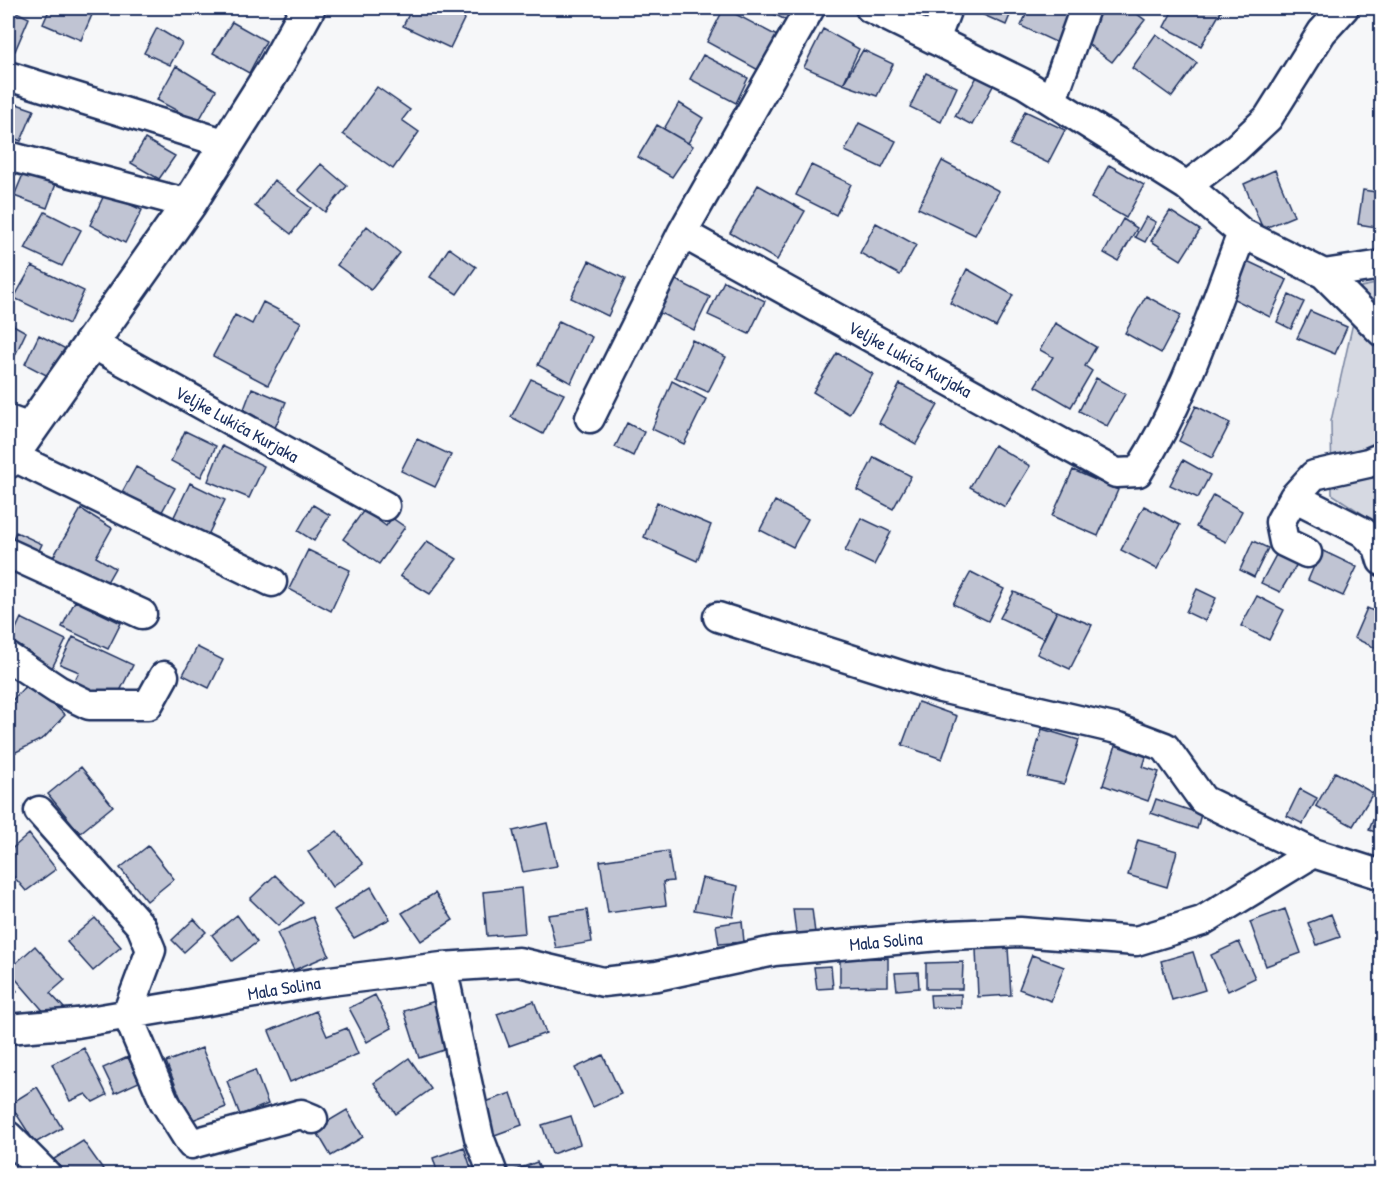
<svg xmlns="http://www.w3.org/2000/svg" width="1389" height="1182" viewBox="0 0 1389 1182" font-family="'Patrick Hand',sans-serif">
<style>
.green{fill:#d6d9e2;stroke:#7884a0;stroke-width:1.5}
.building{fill:#c0c4d3;stroke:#1b2f5e;stroke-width:1.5}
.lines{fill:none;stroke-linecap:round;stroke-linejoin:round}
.street-casing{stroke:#1b2f5e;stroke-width:33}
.secondary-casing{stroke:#1b2f5e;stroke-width:38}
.street{stroke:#fff;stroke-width:28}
.secondary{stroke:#fff;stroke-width:33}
.labels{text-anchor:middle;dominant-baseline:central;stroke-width:5;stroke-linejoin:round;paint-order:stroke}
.street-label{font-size:18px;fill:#1b2f5e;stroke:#fff}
</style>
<rect width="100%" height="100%" fill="#f6f7f9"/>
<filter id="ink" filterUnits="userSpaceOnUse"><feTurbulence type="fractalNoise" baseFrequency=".0167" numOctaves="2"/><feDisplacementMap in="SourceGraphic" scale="12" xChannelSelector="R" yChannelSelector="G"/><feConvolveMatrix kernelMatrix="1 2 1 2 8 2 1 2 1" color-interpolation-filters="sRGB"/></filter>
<g filter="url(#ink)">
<!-- green -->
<path class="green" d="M1381 283V526L1332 494 1331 421 1361 287Z"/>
<!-- building -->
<path class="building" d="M8 8 29 18 15 51 8 47Z
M50 8H95L81 40 43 24Z
M412 8H456L467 13 450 48 403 26Z
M724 8 781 38 762 72 707 42Z
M761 8H798L790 22Z
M968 8H1013L1006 25Z
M1029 8H1070L1078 11 1062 45 1021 26Z
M1103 8H1129L1145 20 1112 62 1080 38Z
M1174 8H1223L1201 46 1164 27Z
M232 22 266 41 249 73 213 53Z
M157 28 182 43 170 65 144 53Z
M823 29 859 49 843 84 804 67Z
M1156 34 1197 63 1172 97 1132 68Z
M863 50 893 64 877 96 843 84Z
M703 55 748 78 736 103 690 79Z
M176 66 216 90 198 122 157 100Z
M926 73 957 87 941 122 910 107Z
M978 75 994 84 972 125 955 116Z
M377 87 410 110 402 120 419 132 393 169 343 134Z
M8 101 34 110 21 141 8 136Z
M679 103 703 118 688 143 664 129Z
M1025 111 1065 130 1048 163 1010 145Z
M1382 119V148L1374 146Z
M859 123 896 141 882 168 845 151Z
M657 125 693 146 672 177 638 157Z
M145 139 175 156 159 179 131 163Z
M942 161 999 191 975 235 918 208Z
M321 164 347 186 325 212 298 190Z
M811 165 851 184 836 215 796 195Z
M1109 165 1144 185 1126 218 1091 198Z
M1275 170 1294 216 1263 229 1244 184Z
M24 172 56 184 47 208 14 196Z
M274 180 311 208 291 234 255 206Z
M758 185 805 211 777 260 730 233Z
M1363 190 1382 193V242H1374L1377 227 1358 224Z
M105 193 142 210 125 243 90 225Z
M1170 211 1200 230 1181 260 1151 241Z
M45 212 81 230 62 266 25 249Z
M1146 217 1156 222 1145 242 1135 237Z
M1123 219 1137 228 1118 261 1104 253Z
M876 223 916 245 900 275 860 253Z
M367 226 400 253 371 290 337 265Z
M449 248 476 267 457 294 430 277Z
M1245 260 1287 280 1270 317 1228 296Z
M589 261 625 279 608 316 571 298Z
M32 266 84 291 69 324 14 298Z
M967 269 1013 295 996 327 950 303Z
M672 278 710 297 694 330 656 311Z
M724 281 765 301 749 334 708 315Z
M1289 295 1304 302 1291 329 1277 322Z
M1146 296 1181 315 1161 353 1125 333Z
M263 302 301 322 268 385 213 356 235 315 252 324Z
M1310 311 1347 327 1335 354 1297 338Z
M559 321 592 337 571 383 538 365Z
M8 322 26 332 8 370Z
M1055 323 1096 347 1085 366 1092 371 1071 407 1035 386 1053 357 1040 350Z
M39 335 66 349 50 377 25 364Z
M692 340 726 357 708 392 675 377Z
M837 353 873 374 849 414 813 392Z
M1096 378 1125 394 1107 426 1079 411Z
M531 379 564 394 543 434 511 417Z
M672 381 706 399 684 444 652 429Z
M900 384 938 405 916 444 879 423Z
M252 388 286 402 274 430 241 417Z
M1196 406 1230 423 1212 458 1179 441Z
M627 423 644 432 633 456 615 447Z
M185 431 216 446 201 477 171 461Z
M417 439 451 455 435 487 401 471Z
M994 445 1030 466 1005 507 970 487Z
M222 446 264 466 249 498 208 481Z
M874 457 911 476 893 509 857 490Z
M1183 460 1210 475 1198 498 1170 485Z
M136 467 175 488 159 517 120 496Z
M1073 470 1118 490 1098 536 1052 516Z
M190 483 225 500 207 537 172 521Z
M1213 495 1242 511 1226 542 1196 527Z
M775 501 808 519 793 547 760 530Z
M657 502 711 525 697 561 644 537Z
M313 505 330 515 314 541 298 531Z
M1144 506 1180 525 1157 569 1121 550Z
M81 509 112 528 96 557 115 568 103 589 52 559Z
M364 510 386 526 392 518 405 527 379 564 343 539Z
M861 518 891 532 874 565 845 551Z
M16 532 42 544 34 561 8 549Z
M427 541 457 559 430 594 400 576Z
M1253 541 1268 548 1254 577 1240 570Z
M308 550 350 570 331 611 289 589Z
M1321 550 1357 567 1343 596 1308 580Z
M1276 555 1297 564 1280 592 1261 583Z
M971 572 1004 589 988 621 953 604Z
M1197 589 1216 598 1205 621 1186 612Z
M1014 592 1057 611 1043 638 1000 618Z
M1257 596 1284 610 1269 640 1241 626Z
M75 601 121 623 108 649 62 627Z
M1367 608 1382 615V651L1354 638Z
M1057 611 1092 625 1070 669 1037 654Z
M21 618 66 640 51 670 8 646Z
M73 637 133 665 114 703 73 684 79 672 60 664Z
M197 647 223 660 209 688 183 675Z
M29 682 65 715 44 738 8 756V705Z
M918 702 957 716 942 759 902 745Z
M1042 729 1079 740 1064 784 1028 776Z
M1116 745 1147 754 1143 767 1159 772 1148 801 1103 785Z
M81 767 113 806 80 833 48 794Z
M1335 772 1373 793 1353 826 1316 806Z
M1300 789 1317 798 1303 824 1287 816Z
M1382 797V834L1369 830Z
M1156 799 1201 814 1197 829 1151 813Z
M547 823 557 866 523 872 513 831Z
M337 831 363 864 332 887 308 852Z
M29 834 56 869 26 891 8 870V852Z
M1138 840 1177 851 1167 887 1128 875Z
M148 846 174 879 147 901 120 868Z
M668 851 673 881 663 882 666 905 608 913 600 861Z
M275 875 303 903 278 926 250 899Z
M702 878 738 886 733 917 694 910Z
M371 887 390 919 354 938 334 910Z
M521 888 525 933 487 936 483 892Z
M435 893 453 920 421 941 402 913Z
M793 909H812L815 933H796Z
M1285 909 1301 953 1266 966 1250 922Z
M587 910 592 942 556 948 548 915Z
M1331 914 1340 937 1317 945 1308 923Z
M237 915 257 942 232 961 212 935Z
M313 917 329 955 294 970 277 933Z
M95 918 121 947 93 971 67 942Z
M194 919 206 932 184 952 172 940Z
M742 921 744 942 719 944 716 925Z
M1239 942 1255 978 1228 991 1211 955Z
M35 946 65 980 50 993 65 1009 52 1021 8 970Z
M1008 948 1011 995 978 997 976 949Z
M1193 952 1205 990 1172 1000 1161 961Z
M1032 955 1064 967 1051 1001 1019 989Z
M888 958V986L840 987V959Z
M963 962 962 989H926V963Z
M831 966 833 988 817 989 814 967Z
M918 972 919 988 897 990 895 973Z
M8 980 17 991 8 999Z
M961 994V1008L931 1007 930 995Z
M375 995 392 1028 367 1042 349 1008Z
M435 1001 450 1048 419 1058 404 1011Z
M534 1001 546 1033 509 1046 497 1014Z
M316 1011 327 1036 347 1028 358 1054 290 1082 269 1031Z
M84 1048 107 1095 93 1102 86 1094 70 1101 52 1064Z
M202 1048 226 1107 190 1121 166 1062Z
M603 1055 621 1094 593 1107 575 1068Z
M128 1057 139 1082 115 1093 103 1068Z
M409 1058 431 1089 396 1114 374 1083Z
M255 1070 268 1104 240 1115 227 1081Z
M37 1087 62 1128 35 1143 10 1104Z
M511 1093 522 1125 492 1136 480 1104Z
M347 1110 363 1137 331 1156 315 1129Z
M571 1116 580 1144 552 1154 542 1125Z
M83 1141 103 1169 94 1174H65L54 1159Z
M464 1147 473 1174H438L433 1158Z
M537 1162 542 1174H505Z"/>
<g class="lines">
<!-- street casing -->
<g class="street-casing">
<path id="street" d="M810 8 682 233 1116 473 1138 472C1185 399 1211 314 1242 233
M870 8 1025 84 1187 186 1242 233 1324 274 1382 265
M935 40 947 8
M8 76 227 144
M1052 100 1085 8
M8 156 189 204
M1187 186 1235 149 1268 118 1322 32 1344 8
M1324 274 1382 332
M89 342 385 506
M590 418 682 233
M8 420 30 428
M12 456 272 582
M1382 457 1368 463 1314 475 1294 497 1363 532 1378 547 1382 561
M1294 497 1280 522 1284 542 1307 553
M8 553 142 614
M718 617 941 688 1117 729 1165 747 1203 800 1313 853 1382 875
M8 657 58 690 89 705H148L164 676
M39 811 141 926 151 950 127 1014 164 1101 191 1144 301 1114 313 1119
M442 967 479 1137 493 1174
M8 1029 77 1023 314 983 442 967 519 962 603 982 657 976 774 951 950 935 1020 932 1136 941 1202 921 1313 853
M8 1136 46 1174"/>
</g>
<!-- secondary casing -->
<g class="secondary-casing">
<path id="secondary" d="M8 461 189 204 276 66 308 8"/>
</g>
<!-- street -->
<use href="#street" class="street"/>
<!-- secondary -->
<use href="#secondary" class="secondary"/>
</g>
</g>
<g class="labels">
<!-- street labels -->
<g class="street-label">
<text transform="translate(910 359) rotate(29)">Veljke Lukića Kurjaka</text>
<text transform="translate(237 424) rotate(29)">Veljke Lukića Kurjaka</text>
<text transform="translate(886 941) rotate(-5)">Mala Solina</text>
<text transform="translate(284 988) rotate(-9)">Mala Solina</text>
</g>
</g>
<!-- margin -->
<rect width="1389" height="1182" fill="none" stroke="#fff" stroke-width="30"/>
<rect x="15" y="15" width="1359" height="1152" fill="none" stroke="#1b2f5e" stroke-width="2" filter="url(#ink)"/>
</svg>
